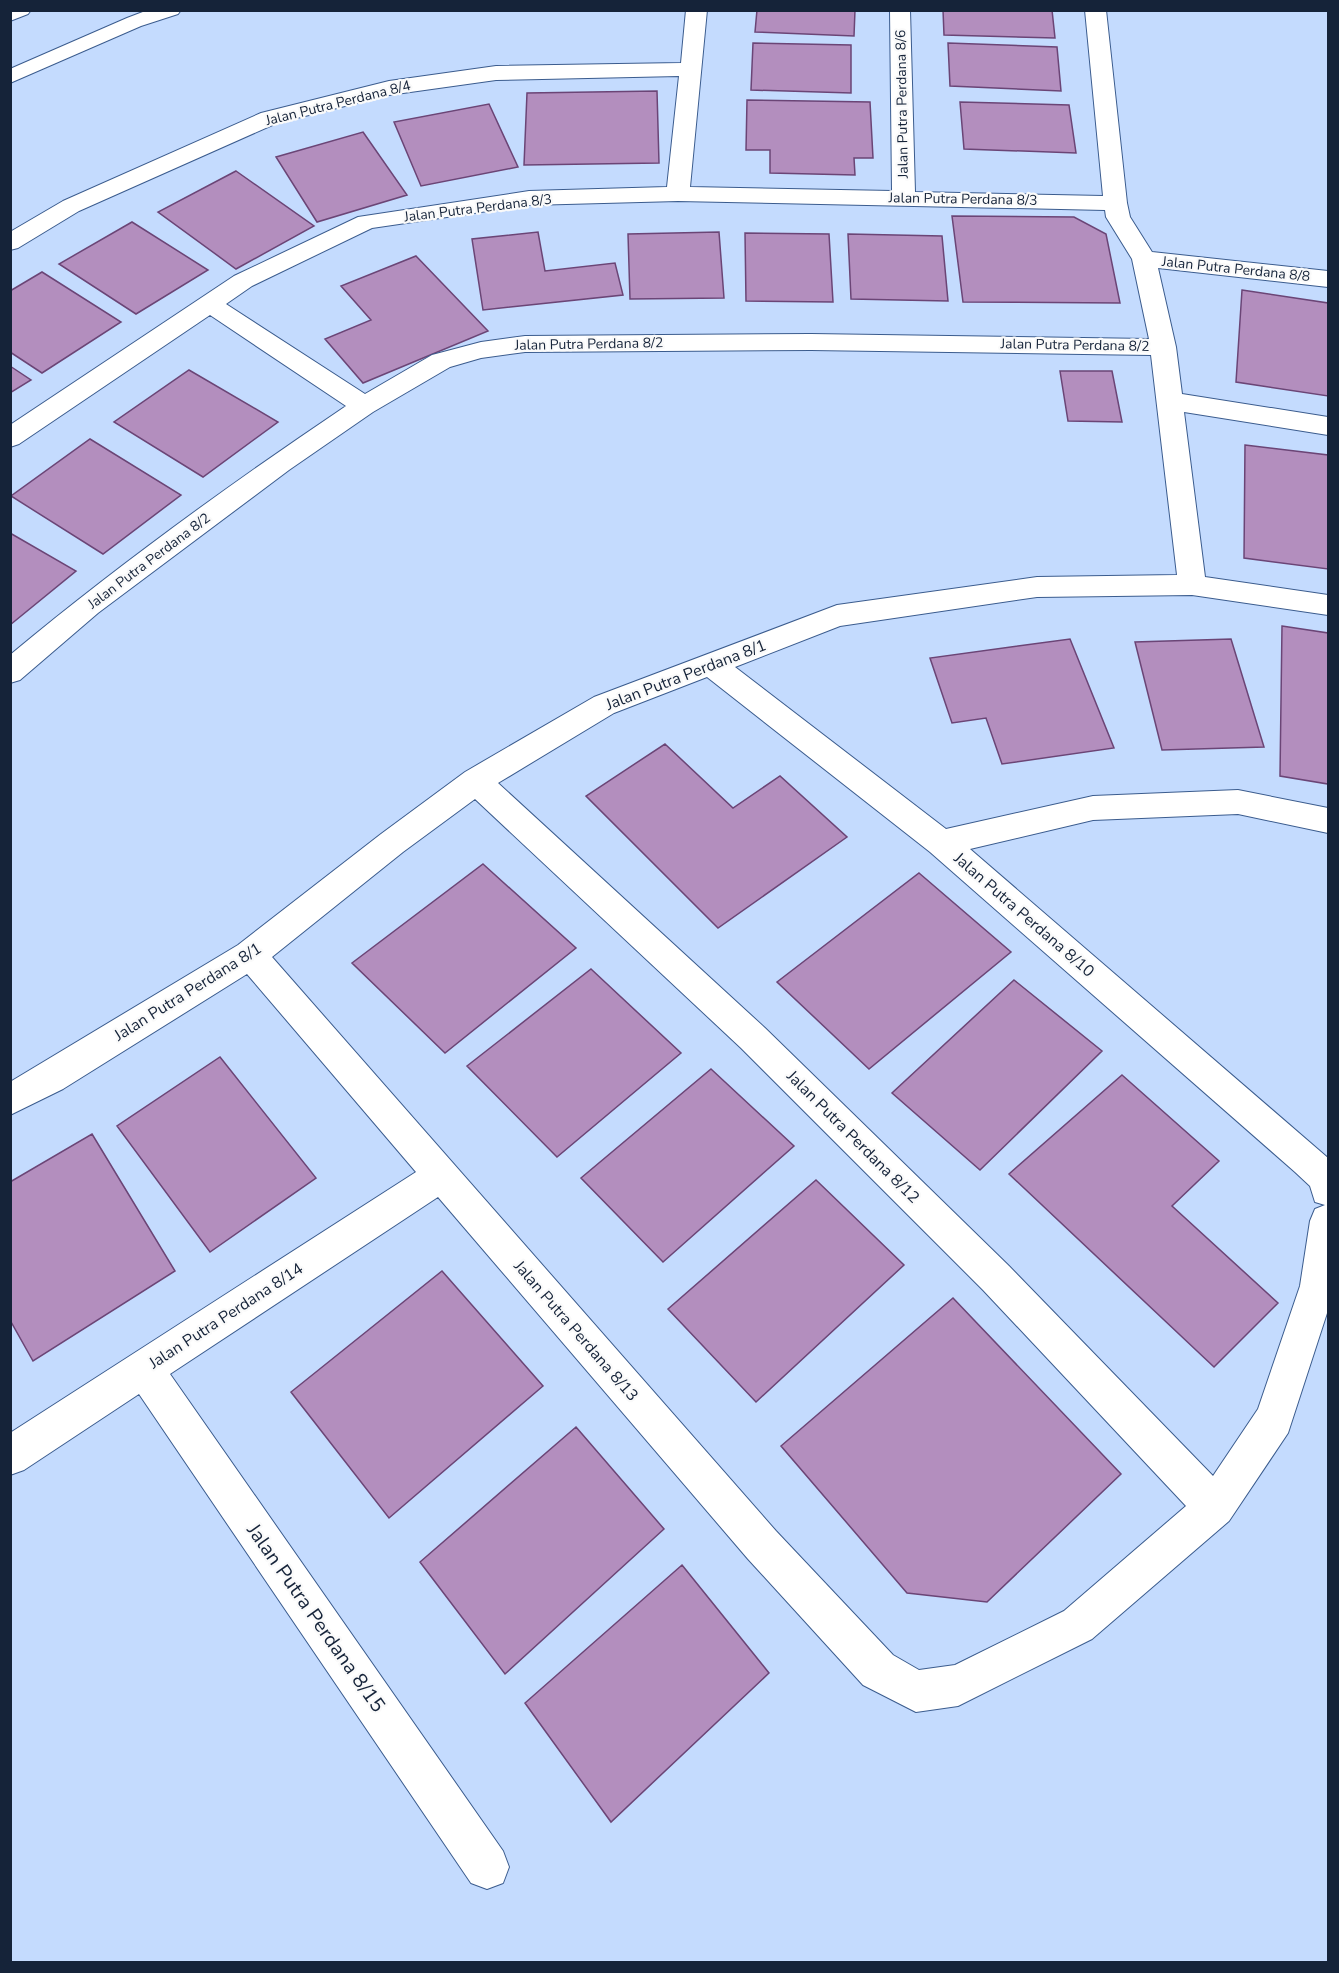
<svg xmlns="http://www.w3.org/2000/svg" width="1339" height="1973" viewBox="0 0 1339 1973" font-family="'Nunito Sans',sans-serif">
<style>
.building{fill:#b38ebe;stroke:#6b4576;stroke-width:1.5}
.lines{fill:none;stroke-linecap:round;stroke-linejoin:round}
.minor-casing{stroke:#3b5c8e;stroke-width:2}
.minor{fill:#fff;fill-rule:evenodd}
.labels{text-anchor:middle;dominant-baseline:central;stroke-width:4.5;stroke-linejoin:round;paint-order:stroke}
.far-street-label{font-size:14px;fill:#152339;stroke:#fafafa}
.street-label{font-size:16px;fill:#152339;stroke:#fafafa}
.near-street-label{font-size:20px;fill:#152339;stroke:#fafafa}
</style>
<rect width="100%" height="100%" fill="#c4dbfe"/>
<!-- building -->
<path class="building" d="M757 10H855L854 36 755 32Z
M943 10H1052L1055 38 944 35Z
M753 43 851 45V93L751 90Z
M948 43 1057 47 1061 91 950 86Z
M657 91 659 163 524 165 527 93Z
M747 100 870 102 873 158H854L855 175 770 173V150H746Z
M960 102 1069 105 1076 153 964 149Z
M489 104 518 167 421 186 394 122Z
M363 132 407 195 317 222 276 157Z
M236 171 314 226 236 269 158 212Z
M952 216 1074 217 1106 234 1120 303 963 302Z
M132 222 208 270 136 314 59 264Z
M538 232 545 271 615 263 623 295 483 310 472 239Z
M719 232 724 298 630 299 628 234Z
M745 233 829 234 833 302 746 301Z
M848 234 942 236 948 301 851 299Z
M416 256 488 331 363 383 325 339 371 320 341 286Z
M42 272 121 322 42 373 10 352V291Z
M1242 290 1328 303V396L1236 382Z
M10 366 31 380 10 393Z
M189 370 278 422 203 477 114 422Z
M1060 371H1112L1122 422 1068 421Z
M90 439 181 495 103 554 11 496Z
M1245 445 1328 455V569L1244 558Z
M10 533 76 571 10 625Z
M1282 626 1328 633V784L1280 776Z
M1070 639 1114 748 1002 764 986 718 952 723 930 658Z
M1231 639 1264 747 1162 750 1135 642Z
M665 744 733 808 780 776 847 837 718 928 586 796Z
M483 864 576 948 445 1053 352 963Z
M919 873 1011 952 869 1069 777 982Z
M591 969 681 1053 557 1157 467 1066Z
M1014 980 1102 1051 980 1170 892 1093Z
M220 1057 316 1178 210 1252 117 1126Z
M711 1069 794 1146 663 1262 581 1178Z
M1122 1075 1219 1161 1172 1206 1278 1303 1214 1367 1009 1174Z
M92 1134 175 1271 33 1361 10 1320V1182Z
M816 1180 904 1265 756 1402 668 1309Z
M442 1271 543 1386 389 1518 291 1392Z
M953 1298 1121 1474 987 1602 907 1593 781 1446Z
M576 1427 664 1529 505 1674 420 1562Z
M682 1565 769 1673 611 1822 525 1703Z"/>
<g class="lines">
<!-- minor casing -->
<g class="minor-casing">
<path id="minor" d="M10 10H31L28 14 10 21Z
M148 10H181L178 14 141 26 10 83V69L127 18Z
M686 10H707L690 187 892 191 890 10H910L915 192 1103 196 1085 10H1106L1127 203 1130 217 1152 252 1328 271V287L1158 268 1176 347 1182 394 1328 417V435L1184 412 1205 577 1328 595V615L1192 595 1037 597 840 626 735 667 946 829 1093 796 1238 790 1328 808V833L1238 814 1093 820 970 849 1328 1158V1310L1288 1433 1229 1521 1092 1639 958 1706 916 1712 863 1685 748 1559 438 1197 170 1374 503 1851 509 1867 503 1883 487 1889 471 1883 139 1394 24 1470 10 1475V1433L416 1172 247 974 63 1089 10 1115V1082L238 945 381 834 465 772 594 697 837 605 1037 577 1177 575 1151 355 811 350 525 352 481 358 450 367 373 412 289 470 98 613 20 680 10 683V655C117 566 230 484 346 406L210 315 19 444 10 447V425L234 276 358 217 529 191 667 187 679 76 496 80 389 95 277 123 79 211 18 248 10 250V232L63 201 261 113 389 81 496 66 681 63ZM678 201 1105 210 1106 217 1132 259 1149 339 811 334 525 336 481 342 432 355 365 394 226 304 252 286 372 228 529 205ZM707 677 930 852 1295 1172 1310 1186 1315 1202 1325 1205 1315 1209 1310 1221 1300 1286 1258 1409 1213 1476 1009 1266 765 1028 498 783 614 713ZM475 799 741 1048 983 1290 1186 1506 1064 1611 955 1665 919 1670 893 1655 776 1531 272 957 403 852Z"/>
</g>
<!-- minor -->
<use href="#minor" class="minor"/>
</g>
<g class="labels">
<!-- far-street labels -->
<g class="far-street-label">
<text transform="translate(338 103) rotate(-14)">Jalan Putra Perdana 8/4</text>
<text transform="translate(902 104) rotate(-91)">Jalan Putra Perdana 8/6</text>
<text transform="translate(963 199) rotate(1)">Jalan Putra Perdana 8/3</text>
<text transform="translate(478 208) rotate(-7)">Jalan Putra Perdana 8/3</text>
<text transform="translate(1236 269) rotate(6)">Jalan Putra Perdana 8/8</text>
<text transform="translate(589 344) rotate(-1)">Jalan Putra Perdana 8/2</text>
<text transform="translate(1075 345) rotate(1)">Jalan Putra Perdana 8/2</text>
<text transform="translate(149 561) rotate(-37)">Jalan Putra Perdana 8/2</text>
</g>
<!-- street labels -->
<g class="street-label">
<text transform="translate(686 675) rotate(-21)">Jalan Putra Perdana 8/1</text>
<text transform="translate(1024 915) rotate(41)">Jalan Putra Perdana 8/10</text>
<text transform="translate(188 992) rotate(-32)">Jalan Putra Perdana 8/1</text>
<text transform="translate(853 1137) rotate(45)">Jalan Putra Perdana 8/12</text>
<text transform="translate(226 1316) rotate(-33)">Jalan Putra Perdana 8/14</text>
<text transform="translate(576 1331) rotate(49)">Jalan Putra Perdana 8/13</text>
</g>
<!-- near-street labels -->
<g class="near-street-label">
<text transform="translate(316 1618) rotate(55)">Jalan Putra Perdana 8/15</text>
</g>
</g>
<!-- border -->
<rect width="1339" height="1973" fill="none" stroke="#152339" stroke-width="24"/>
</svg>
